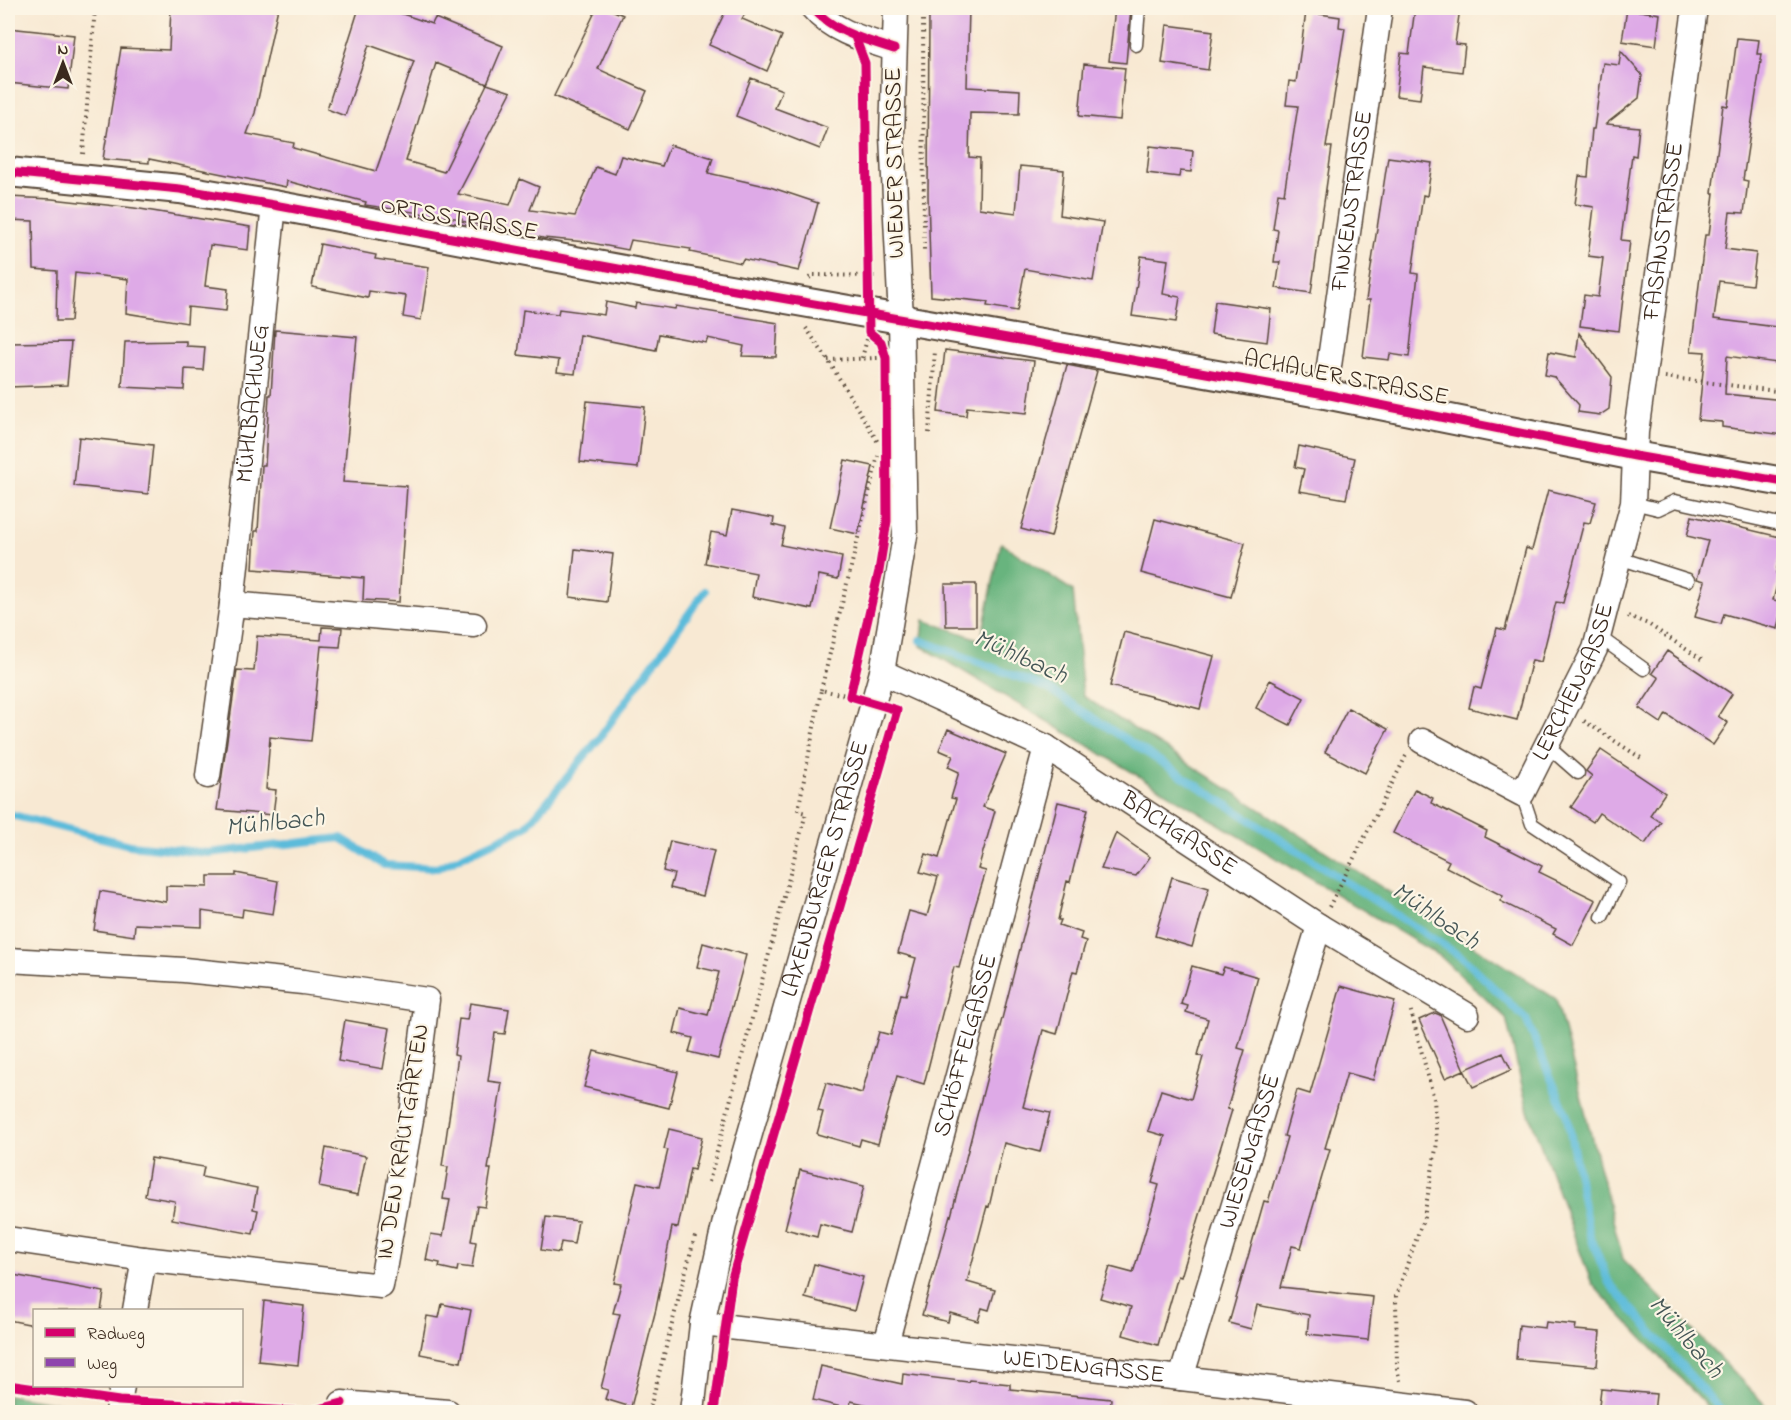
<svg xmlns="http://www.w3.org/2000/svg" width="1791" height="1420" viewBox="0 0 1791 1420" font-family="'Indie Flower',sans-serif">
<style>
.forest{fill:#68b47e;stroke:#526f4e;stroke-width:1.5}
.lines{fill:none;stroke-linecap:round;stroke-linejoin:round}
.stream{stroke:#5cbbda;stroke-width:8}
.building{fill:#deaae7;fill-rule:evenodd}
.service-casing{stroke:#574739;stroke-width:15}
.minor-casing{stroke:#574739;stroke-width:27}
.tertiary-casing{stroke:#574739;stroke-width:32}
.path{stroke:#574739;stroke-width:4;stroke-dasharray:1.5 4.5;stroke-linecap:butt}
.service{stroke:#fff;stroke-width:12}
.minor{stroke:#fff;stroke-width:24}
.tertiary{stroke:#fff;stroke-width:28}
.quiet{stroke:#8e44ad;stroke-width:8;stroke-dasharray:15 8;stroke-linecap:butt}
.cycleway-casing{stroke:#fcf5e5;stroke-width:13}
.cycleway{stroke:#d6006c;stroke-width:9}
.labels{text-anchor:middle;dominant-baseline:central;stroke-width:4.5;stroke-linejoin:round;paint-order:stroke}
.street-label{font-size:24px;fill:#3b2a1e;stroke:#fcf5e5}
.water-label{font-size:26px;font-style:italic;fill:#455656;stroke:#fcf5e5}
</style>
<rect width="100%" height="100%" fill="#fcf5e5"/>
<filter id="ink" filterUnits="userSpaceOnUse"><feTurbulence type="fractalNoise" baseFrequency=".0167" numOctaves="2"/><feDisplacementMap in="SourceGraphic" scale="12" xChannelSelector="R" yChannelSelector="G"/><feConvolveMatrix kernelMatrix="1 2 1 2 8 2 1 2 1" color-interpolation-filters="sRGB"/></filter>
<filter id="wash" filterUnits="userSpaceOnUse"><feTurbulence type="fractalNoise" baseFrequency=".008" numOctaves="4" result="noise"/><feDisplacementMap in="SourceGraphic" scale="24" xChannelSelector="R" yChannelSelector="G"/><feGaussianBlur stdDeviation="1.35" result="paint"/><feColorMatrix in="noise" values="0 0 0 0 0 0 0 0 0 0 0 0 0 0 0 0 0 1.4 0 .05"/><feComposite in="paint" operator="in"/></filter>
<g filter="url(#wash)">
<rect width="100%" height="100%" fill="#f8e9d3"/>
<!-- forest -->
<path class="forest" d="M1001 543 1073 591 1083 696 1556 999 1623 1259 1772 1412H1712L1592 1284 1528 1111 1506 1018 1440 956 921 646 924 620 981 640Z
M8 1395 114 1412H8Z"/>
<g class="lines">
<!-- stream -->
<path class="stream" d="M920 640 1047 688 1463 958 1526 1019 1567 1116 1589 1233 1609 1283 1722 1412
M8 814 130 845 208 853 341 838 384 865 437 868 526 827 598 740 705 591"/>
</g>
<g id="blocks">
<!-- building -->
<path class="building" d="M171 8H278L255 113 247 134 294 143 293 148 376 171 414 61 369 45 345 116 327 109 359 8H385L432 24 435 18 503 46 487 84 511 92 458 194 510 205 520 179 539 187 530 210 575 216 596 167 615 174 621 156 662 166 670 145 713 158 708 173 770 187 818 203 799 271 743 259 741 263 690 252 691 249 631 240 628 250 586 242 543 238 461 221 462 219 365 205 366 202 287 181 286 187 149 159V163L103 159 121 48 169 50ZM436 63 487 84 444 172 406 161Z
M597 8H607L623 15 598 69 647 91 630 129 554 96Z
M727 8H748L742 19 782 36 767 71 709 45Z
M929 8H969L967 87 1020 90 1019 114 970 113 969 157 980 158 979 208 1016 213 1020 166 1064 170 1060 215 1103 222 1093 281 1025 269 1017 311 987 306 988 302 931 296 928 196Z
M1115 8H1131L1126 63 1109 61Z
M1415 8H1460L1455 44 1465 45 1462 72 1424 67 1420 99 1396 96 1401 53 1409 54Z
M1627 9 1660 14 1656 46 1622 41Z
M1306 12 1340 17 1339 27 1345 28 1326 147H1332L1311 293 1276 288 1280 262H1274L1278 230 1273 229 1278 193 1284 194 1298 106 1286 105 1289 81 1296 82Z
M1167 25 1213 31 1208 70 1162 63Z
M8 28 74 35 68 89 8 83Z
M1737 38 1759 40 1757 54H1762L1743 180 1748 181 1744 213 1730 212 1725 249 1756 253 1752 285 1719 281 1714 319 1784 328V364L1727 356 1725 394 1784 400V435L1722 427V422L1698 420 1705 352 1691 351 1705 235H1709L1714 193H1712L1723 105 1728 106Z
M1621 51 1642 75 1639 98 1606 124 1639 127 1636 156 1632 155 1621 240 1630 241 1619 331 1580 326 1584 295 1598 297 1603 258 1588 256 1594 207 1575 204 1579 176 1588 177 1592 129H1594L1603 63 1619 65Z
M1084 64 1125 68 1120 120 1079 116Z
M751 78 782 90 775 108 828 128 820 149 736 116Z
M1150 146 1193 151 1191 172 1180 171 1179 177 1147 173Z
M1388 157 1432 163 1427 196 1423 195 1412 273 1418 274 1409 357 1390 354 1389 360 1363 357 1370 300H1366Z
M8 197 52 199 134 208 250 227 248 250 210 245 205 286 228 289 226 311 188 307 187 323 126 313 128 279 75 273 71 321H56L57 271 34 269 33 221 8 220Z
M320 244 376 255 375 259 429 267 421 320 403 317 406 296 369 291 368 298 312 287Z
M1141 256 1168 260 1163 294 1180 297 1176 322 1132 316Z
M1215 301 1271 309 1267 342 1211 334Z
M606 302 635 308 636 303 675 309 676 306 778 323 776 357 742 356 744 346 708 338 706 343 659 334 656 350 580 335 575 374 557 372 559 360 518 355 523 310 558 314 559 309 604 315Z
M275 330 357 337 343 482 407 486 399 602 363 600 364 578 253 569 255 531H258L262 465H265L269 395H271Z
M1579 333 1612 377 1609 409 1600 415 1578 412 1579 405 1554 377 1545 375 1549 352 1576 357Z
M186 341V346L205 347 203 370 185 369 184 390 122 387 125 342Z
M71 342 67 385 8 387V343Z
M945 350 1034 361 1027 413 967 407 966 416 938 412Z
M1067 365 1097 371 1051 537 1021 529Z
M587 401 645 407 638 468 580 462Z
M79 437 153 445 148 494 74 486Z
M1299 446 1355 458 1346 499 1299 491 1304 469 1295 467Z
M845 460 873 466 858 534 830 528Z
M1548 490 1596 502 1590 523 1584 522 1563 603 1556 602 1541 662 1532 660 1517 720 1469 708 1474 687 1481 689 1497 628 1505 630 1526 548 1532 550Z
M732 510 774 518 773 525 785 528 781 545 842 557 838 579 819 575 812 609 752 597 756 573 705 563 711 532 727 535Z
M1692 516 1784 538 1776 573 1780 574 1773 600 1784 602 1778 629 1724 614 1721 624 1695 617 1705 581 1697 579 1708 541 1687 536Z
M1155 519 1245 543 1231 597 1141 573Z
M575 549 613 554 607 602 570 597Z
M945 584H976V626H946Z
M322 627 342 628 340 647 321 646 311 741 270 737 266 789 276 790 273 815 217 810 237 670 254 671 257 636 321 640Z
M1124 632 1214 656 1200 709 1110 686Z
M1667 651 1732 694 1718 716 1728 723 1713 745 1666 714 1661 723 1639 708 1659 678 1652 673Z
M1270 680 1304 698 1290 725 1256 708Z
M1348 708 1388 729 1365 773 1325 752Z
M948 729 1006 754 983 807 995 811 978 869 986 871 974 910 959 968 954 967 924 1084 897 1076 878 1144 861 1139 859 1146 817 1134 823 1112 818 1111 826 1083 862 1093 879 1032 891 1035 901 994 906 995 916 958 898 953 909 911 927 916 938 877 920 872 926 854 939 858 956 799 951 798 959 772 948 767 953 756 939 750Z
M1601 750 1665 793 1650 815 1661 822 1645 844 1599 813 1593 822 1571 807 1592 776 1586 771Z
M1415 789 1433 798 1431 803 1487 831 1485 837 1542 866 1539 872 1596 900 1573 945 1553 934 1556 929 1500 901 1503 896 1446 867 1449 861 1393 833Z
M1058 802 1088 809 1070 882 1067 881 1058 920H1061L1059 925 1082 933 1080 939 1086 941 1077 972 1073 971 1057 1034 1043 1030 1023 1107 1050 1113 1040 1152 1004 1143 989 1207 987 1206 967 1282 995 1290 989 1310 982 1308 978 1321 950 1313 948 1322 922 1315 950 1215 951 1216Z
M1116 833 1150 857 1136 876 1101 869Z
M670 841 714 851 703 896 670 888 674 874 663 871Z
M236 873 278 881 273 914 243 909 242 917 202 911V927L135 924 134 936 94 930 100 891 166 902V886L208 887V876H236Z
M1172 877 1209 888 1192 947 1155 936Z
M703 943 746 955 718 1059 689 1052 693 1038 674 1033 680 1008 708 1015 719 972 697 967Z
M1192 966 1221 974 1224 967 1258 977 1238 1048 1245 1050 1227 1109 1232 1110 1181 1277 1178 1276 1158 1345 1123 1335 1131 1307 1100 1298 1110 1267 1133 1273 1159 1185 1152 1183 1165 1136 1148 1131 1161 1090 1191 1099 1203 1057 1198 1055 1208 1019 1186 1012 1188 1006 1181 1004Z
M1341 986 1395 1001 1373 1080 1347 1073 1325 1148 1330 1149 1301 1248 1292 1246 1281 1287 1373 1297 1368 1340 1307 1334 1309 1315 1257 1305 1251 1329 1229 1323 1264 1201 1268 1202 1287 1137 1284 1136 1297 1090 1310 1094Z
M470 1003 509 1009 505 1034 495 1033 488 1081 502 1083 488 1169H491L485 1207 477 1206 471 1241 476 1242 472 1268 458 1266 457 1271 439 1267 440 1263 426 1260 431 1234 443 1236 450 1200 443 1199 448 1167 442 1166 458 1056 454 1055 459 1019 467 1020Z
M1435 1013 1440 1015 1464 1070 1445 1078 1419 1020Z
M345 1020 390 1028 383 1069 338 1061Z
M594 1051 678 1072 669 1108 584 1087Z
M1503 1053 1511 1070 1473 1087 1464 1070Z
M669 1129 702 1137 694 1170 690 1169 678 1228 672 1227 656 1309 631 1407 605 1399 608 1390 601 1388 620 1314 613 1313 621 1284 614 1283 637 1182 659 1187 668 1150 664 1149Z
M326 1148 366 1156 358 1195 319 1187Z
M151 1158 204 1167 202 1177 257 1188 253 1209 258 1210 253 1234 172 1219 175 1201 145 1196Z
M800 1170 864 1186 852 1232 820 1224 817 1237 785 1229Z
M546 1217 578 1221 574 1244 561 1242 559 1253 541 1250Z
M814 1264 863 1277 854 1311 805 1298Z
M8 1274 104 1292 101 1311H34V1325L8 1320Z
M264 1301 304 1306 298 1365 258 1361Z
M442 1304 471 1310 461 1362 420 1354 427 1316 439 1318Z
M1546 1322 1576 1325 1575 1330 1600 1332 1597 1366 1516 1359 1519 1325 1545 1328Z
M821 1366 902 1384 903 1374 968 1382 969 1380 1010 1384V1389L1111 1399 1110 1413H902L851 1401 849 1409 813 1400Z
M1601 1389 1656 1394 1654 1413H1598Z"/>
</g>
</g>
<g filter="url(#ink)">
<use href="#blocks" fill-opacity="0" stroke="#574739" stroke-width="1.5"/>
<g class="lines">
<!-- service casing -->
<g class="service-casing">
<path id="service" d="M1136 45 1139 8
M1633 503 1658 509 1675 501 1784 525
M1619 558 1688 580
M1598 636 1644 669
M1546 745 1578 773
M1522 794 1532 824 1619 882 1602 917"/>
</g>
<!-- minor casing -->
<g class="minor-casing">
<g id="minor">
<path d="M813 8C833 32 866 40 894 49"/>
<path id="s1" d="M1325 394 1380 8"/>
<path d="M232 604 474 625"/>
<path id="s2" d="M882 672 1046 747 1319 926 1467 1015"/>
<path id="s3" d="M1422 741 1522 794 1595 649 1633 503 1636 432 1695 8"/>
<path id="s4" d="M208 776 232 604 274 205"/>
<path d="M8 960 184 970 303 982 427 1000 413 1108 381 1286 144 1259 8 1239"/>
<path d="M135 1310 144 1259"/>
<path id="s5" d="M702 1324 1181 1378 1465 1412"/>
<path id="s6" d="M886 1344 1046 747"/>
<path id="s7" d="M1181 1378 1319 926"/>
<path d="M342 1403 448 1412"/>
<path d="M118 1412 122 1386"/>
<path id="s8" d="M692 1412 702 1324 725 1221 882 672 905 536 901 319 892 136 896 8"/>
</g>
</g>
<!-- tertiary casing -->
<g class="tertiary-casing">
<path id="tertiary" d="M8 172 180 189 274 205 667 278 1325 394 1635 456 1784 482"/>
</g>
<!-- path -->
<path class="path" d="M923 8 924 253
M83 154 95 8
M809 278 813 275 875 276
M806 328 828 360 879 444
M862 358 867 339
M828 360 879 358
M1665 377 1784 392
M929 433 935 351
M1628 616 1648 624 1704 661
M821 690 878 456
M1584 721 1641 758
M1329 907 1406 756
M709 1182 806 813 798 811 821 690 850 696
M1400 1381 1397 1368 1396 1296 1424 1217 1437 1143 1434 1099 1410 1008
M649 1412 696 1232"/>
<!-- service -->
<use href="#service" class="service"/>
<!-- minor -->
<use href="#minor" class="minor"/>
<!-- tertiary -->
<use href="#tertiary" class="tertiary"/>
<!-- quiet -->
<path class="quiet" d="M1431 1409 1432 1412"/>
<!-- cycleway casing -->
<g class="cycleway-casing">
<path id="cycleway" d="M813 8C833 32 866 40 894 49
M8 172 180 189 274 205 667 278 1325 394 1635 456 1784 482
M8 1385 119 1401 308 1412 342 1403
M714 1412 732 1278 897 710 850 696 879 571 887 521 886 358 881 342 869 332 865 63 855 37"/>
</g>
<!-- cycleway -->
<use href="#cycleway" class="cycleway"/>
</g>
</g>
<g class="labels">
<!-- street labels -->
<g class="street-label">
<text transform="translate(896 163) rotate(-91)">WIENER STRASSE</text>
<text stroke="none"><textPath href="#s1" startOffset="195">FINKENSTRASSE</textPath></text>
<text transform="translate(459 220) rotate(10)">ORTSSTRASSE</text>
<text stroke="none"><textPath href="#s3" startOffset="700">FASANSTRASSE</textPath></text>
<text transform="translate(1346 379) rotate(11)">ACHAUER STRASSE</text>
<text stroke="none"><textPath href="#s4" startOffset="375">MÜHLBACHWEG</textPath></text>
<text stroke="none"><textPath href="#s3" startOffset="237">LERCHENGASSE</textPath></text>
<text stroke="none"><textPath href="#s2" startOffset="339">BACHGASSE</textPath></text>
<text stroke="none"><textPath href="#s8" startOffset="560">LAXENBURGER STRASSE</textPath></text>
<text stroke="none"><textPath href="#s6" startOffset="309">SCHÖFFELGASSE</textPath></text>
<text transform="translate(404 1142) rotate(-81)">IN DEN KRAUTGÄRTEN</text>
<text stroke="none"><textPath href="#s7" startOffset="237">WIESENGASSE</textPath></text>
<text stroke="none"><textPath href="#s5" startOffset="384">WEIDENGASSE</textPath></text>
</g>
<!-- water labels -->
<g class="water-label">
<text transform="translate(1020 658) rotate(24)">Mühlbach</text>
<text transform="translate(275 824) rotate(-6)">Mühlbach</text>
<text transform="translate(1435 917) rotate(34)">Mühlbach</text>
<text transform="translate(1685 1338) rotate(49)">Mühlbach</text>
</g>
</g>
<!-- margin -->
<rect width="1791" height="1420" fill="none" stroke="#fcf5e5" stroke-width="30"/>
<!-- legend -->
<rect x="33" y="1309" width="210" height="78" fill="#fcf5e5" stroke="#afa495" stroke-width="1.5"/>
<rect x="45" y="1328" width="30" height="9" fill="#d6006c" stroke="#afa495" stroke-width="1.5"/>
<text x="87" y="1339" font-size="18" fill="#3b2a1e">Radweg</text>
<rect x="45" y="1358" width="30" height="9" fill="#8e44ad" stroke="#afa495" stroke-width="1.5"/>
<text x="87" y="1369" font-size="18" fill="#3b2a1e">Weg</text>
<!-- north arrow -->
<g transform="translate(63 63)" stroke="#fcf5e5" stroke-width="4.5" paint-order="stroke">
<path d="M0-4.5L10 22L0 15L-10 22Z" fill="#3b2a1e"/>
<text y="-9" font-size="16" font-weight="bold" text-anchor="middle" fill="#3b2a1e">N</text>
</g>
</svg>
